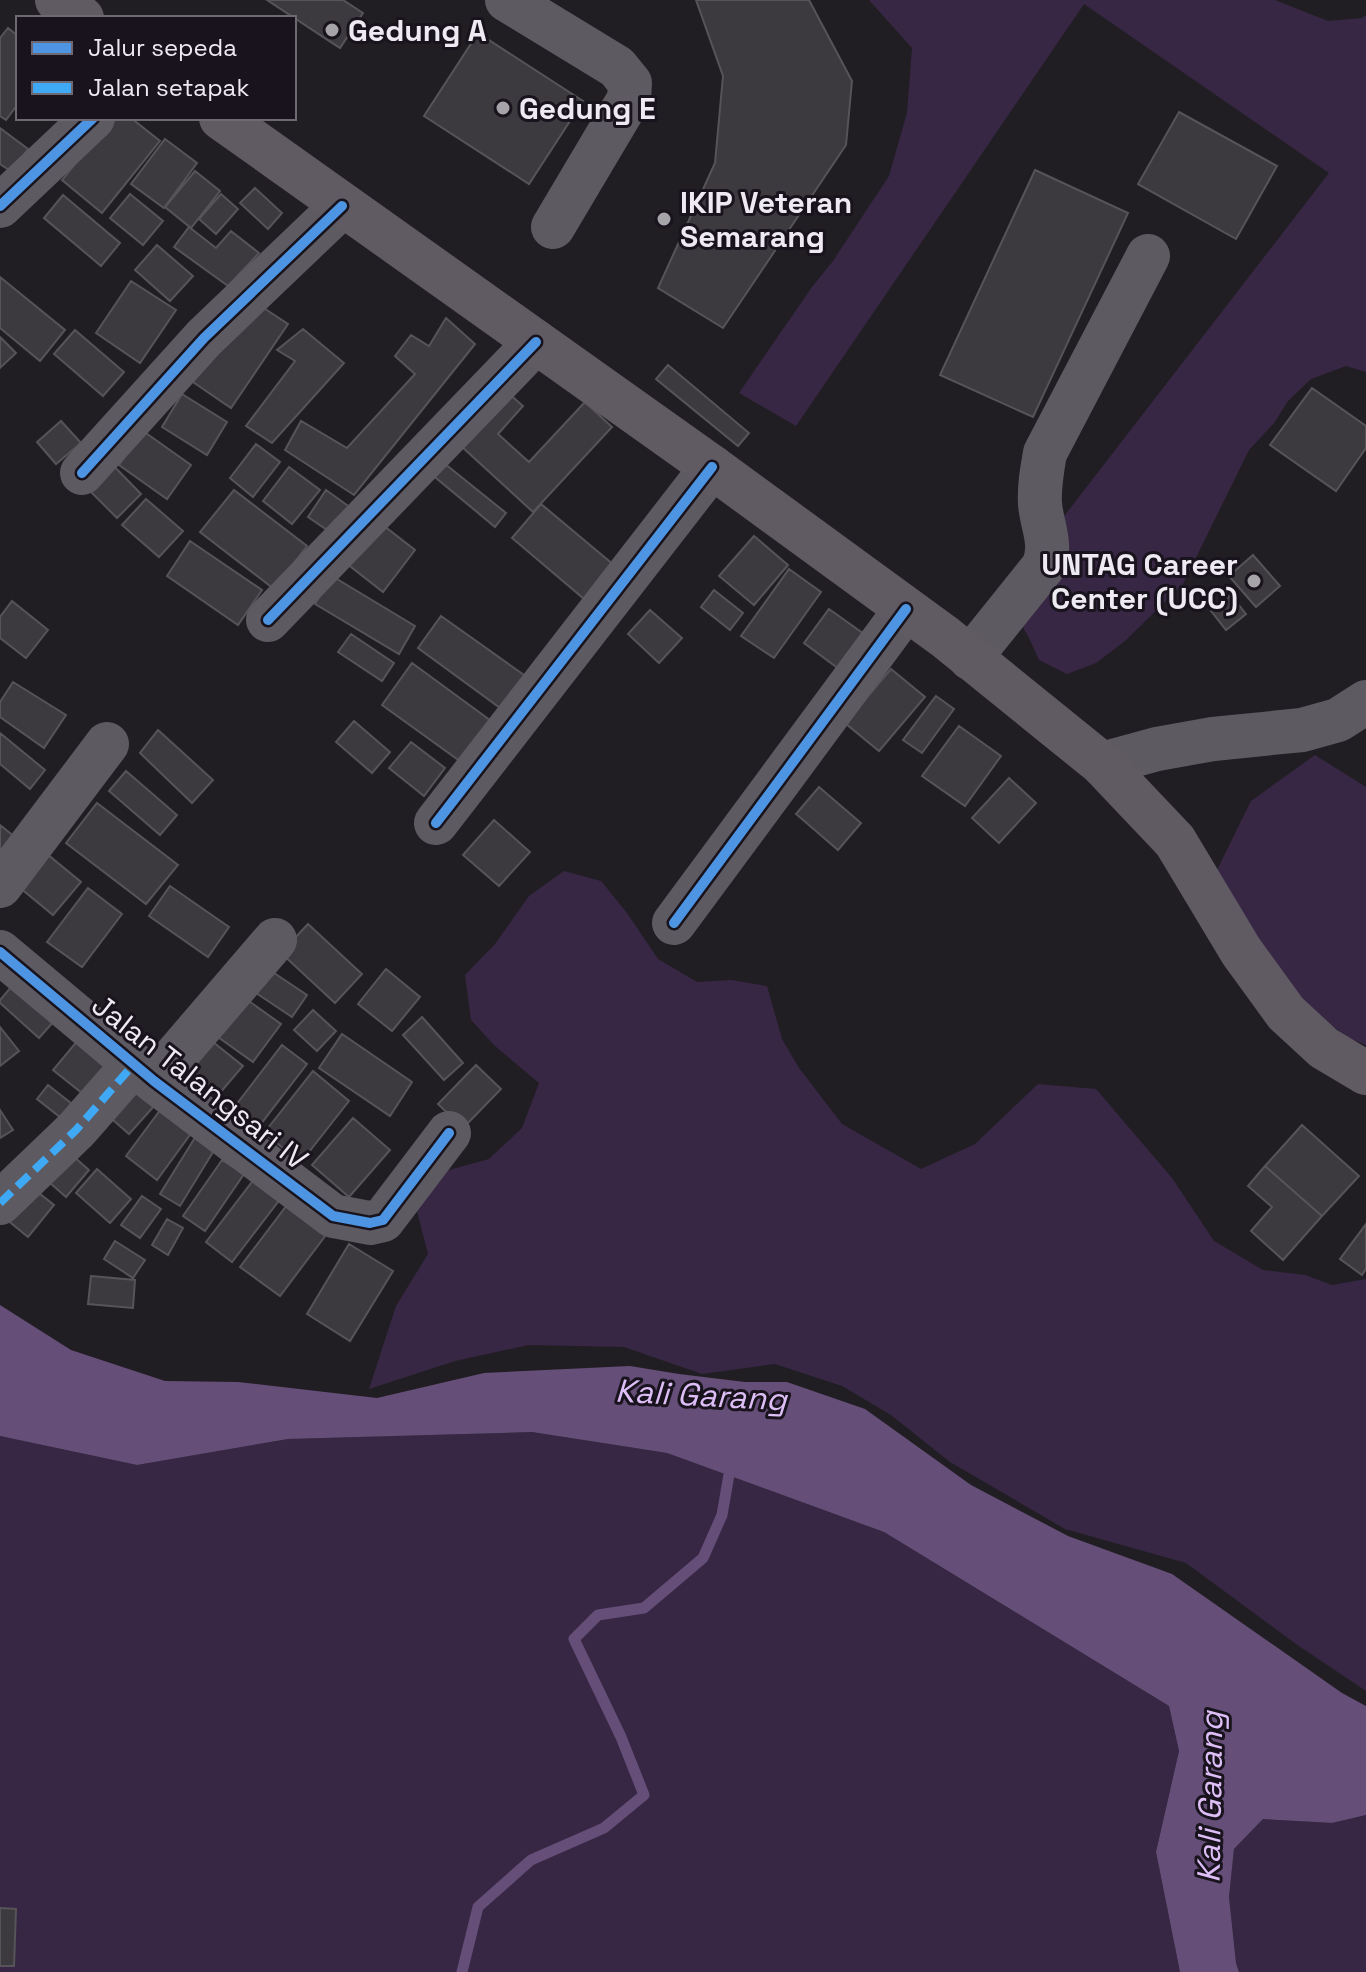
<svg xmlns="http://www.w3.org/2000/svg" width="1366" height="1972" viewBox="0 0 1366 1972" font-family="'Space Grotesk',sans-serif">
<style>
.green{fill:#372744}
.water{fill:#654e77}
.lines{fill:none;stroke-linecap:round;stroke-linejoin:round}
.stream{stroke:#654e77;stroke-width:11}
.building{fill:#3c3a3e;stroke:#565458;stroke-width:2}
.minor{stroke:#5e5a61;stroke-width:44}
.major{stroke:#605b63;stroke-width:44}
.quiet{stroke:#3fa9f5;stroke-width:8;stroke-dasharray:16 8;stroke-linecap:butt}
.cycleway-casing{stroke:#18131c;stroke-width:15}
.cycleway{stroke:#4d94e3;stroke-width:10}
.poi-dot{fill:#a6a3a9;stroke:#18131c;stroke-width:3}
.labels{text-anchor:middle;dominant-baseline:central;stroke-width:6;stroke-linejoin:round;paint-order:stroke}
.poi-label{font-size:30px;font-weight:bold;fill:#eeeaf1;stroke:#18131c;text-anchor:start}
.street-label{font-size:30px;fill:#eeeaf1;stroke:#18131c}
.water-label{font-size:32px;font-style:italic;fill:#ddbef6;stroke:#18131c}
</style>
<rect width="100%" height="100%" fill="#211e23"/>
<!-- green -->
<path class="green" d="M869 0H1275L1328 21 1362 18 1366 15V372L1346 366 1311 379 1288 401 1274 423 1249 450 1183 584 1125 641 1096 663 1067 674 1039 660 1029 638 1004 594 1329 173 1084 4 796 426 739 393 812 287 833 261 889 176 907 113 912 48Z
M1315 755 1366 787V1045L1346 1037 1251 956 1211 882 1251 801Z
M564 871 601 881 627 913 658 959 697 982 731 980 767 986 782 1039 799 1068 842 1124 921 1169 975 1144 1038 1084 1096 1089 1172 1178 1214 1241 1263 1270 1305 1275 1332 1285 1366 1279V1691L1296 1644 1186 1563 1065 1529 950 1462 891 1415 842 1386 775 1364 702 1374 624 1347 529 1345 455 1361 369 1389 396 1306 428 1254 417 1211 427 1176 489 1159 522 1128 539 1083 495 1046 471 1020 465 975 495 944 529 896Z
M532 1432 667 1453 884 1532 1169 1706 1179 1751 1156 1852 1180 1972H0V1436L137 1465 288 1439Z
M1366 1815V1972H1239L1236 1963 1229 1897 1234 1849 1263 1819 1332 1823Z"/>
<!-- water -->
<path class="water" d="M0 1305 71 1350 165 1381 238 1382 377 1398 484 1373 630 1366 679 1374 745 1382H787L865 1409 971 1485 1068 1536 1172 1574 1342 1693 1366 1706V1815L1332 1823 1263 1819 1234 1849 1229 1897 1236 1963 1239 1972H1180L1156 1852 1179 1751 1169 1706 884 1532 667 1453 532 1432 288 1439 137 1465 0 1436Z"/>
<g class="lines">
<!-- stream -->
<path class="stream" d="M462 1972 478 1907 531 1860 604 1828 644 1795 621 1737 574 1639 598 1615 644 1608 703 1558 722 1515 731 1463"/>
</g>
<!-- building -->
<path class="building" d="M267 0H343L363 13 340 48Z
M696 0H809L852 81 846 145 723 328 658 288 715 163 723 76Z
M8 28 18 36V104L6 120 0 116V38Z
M478 33 583 101 529 184 424 116Z
M1179 112 1277 166 1236 239 1138 184Z
M112 118H131L160 141 102 213 62 180Z
M0 128 28 149 12 172 0 164Z
M165 139 197 163 164 208 131 184Z
M1035 170 1128 213 1033 417 940 375Z
M195 171 220 191 191 228 165 207Z
M255 188 282 213 268 229 240 203Z
M130 194 163 221 143 245 110 218Z
M221 194 238 209 216 234 199 219Z
M63 195 120 243 101 266 44 218Z
M189 227 216 248 231 231 259 253 228 286 174 247Z
M157 245 193 276 170 301 135 270Z
M0 277 65 330 40 361 0 328Z
M131 281 176 310 140 363 96 333Z
M250 299 288 324 231 408 193 382Z
M446 318 475 344 354 495 285 450 301 421 347 448 415 374 395 356 411 335 429 346Z
M303 329 344 363 272 443 246 426 295 361 277 350Z
M75 330 124 372 103 396 54 354Z
M0 337 16 353 0 368Z
M668 365 749 433 738 446 656 379Z
M498 384 523 406 498 434 529 462 585 402 612 427 533 512 450 436Z
M1312 388 1366 426V448L1336 491 1270 445Z
M182 394 227 422 207 455 162 427Z
M61 421 81 443 56 464 37 442Z
M143 431 191 465 167 499 119 465Z
M256 444 280 462 253 497 230 478Z
M434 455 506 513 495 527 424 468Z
M107 459 141 494 117 518 82 483Z
M289 467 320 490 292 524 263 501Z
M234 490 307 546 274 589 200 532Z
M326 490 351 508 333 534 308 517Z
M146 499 183 531 159 557 122 525Z
M541 504 620 570 590 604 512 538Z
M379 522 415 550 383 592 346 563Z
M754 536 788 565 754 605 719 576Z
M190 541 262 590 238 625 167 576Z
M1253 555 1280 586 1256 607 1229 576Z
M789 569 821 592 774 658 741 636Z
M332 576 415 626 399 654 315 604Z
M714 590 743 613 730 630 701 607Z
M1231 595 1246 614 1226 630 1211 611Z
M12 601 48 630 26 658 0 638V617Z
M829 609 864 634 839 669 804 643Z
M650 610 682 638 659 663 628 634Z
M441 616 531 680 507 713 418 648Z
M351 634 394 663 382 681 338 652Z
M412 663 498 726 468 767 382 705Z
M891 669 925 697 879 751 845 723Z
M13 682 66 715 44 748 0 717V702Z
M936 696 954 709 922 753 903 740Z
M354 721 390 752 372 773 336 742Z
M959 726 1001 756 965 806 922 776Z
M158 730 213 780 192 803 140 753Z
M0 733 45 770 30 789 0 764Z
M411 742 445 768 424 796 389 768Z
M126 771 177 815 160 835 109 791Z
M1009 778 1036 803 999 843 972 818Z
M819 787 861 823 838 850 796 814Z
M97 803 178 865 146 904 66 843Z
M494 820 530 852 499 886 463 855Z
M0 825 26 846 0 877Z
M41 849 81 882 53 915 13 882Z
M170 886 229 927 208 957 149 916Z
M88 888 122 914 82 967 47 942Z
M308 924 362 974 335 1003 281 953Z
M268 969 307 995 292 1017 253 991Z
M386 969 420 997 392 1031 358 1004Z
M13 985 54 1021 39 1038 0 1003V1000Z
M239 994 281 1024 253 1062 211 1032Z
M313 1010 336 1031 317 1051 294 1030Z
M422 1017 463 1063 444 1080 403 1035Z
M0 1027 19 1051 0 1066Z
M342 1034 412 1082 390 1116 319 1068Z
M208 1038 243 1066 219 1094 185 1065Z
M79 1039 117 1070 92 1101 53 1070Z
M282 1045 307 1064 254 1133 229 1114Z
M476 1065 501 1089 463 1128 438 1104Z
M313 1071 349 1101 301 1162 264 1133Z
M131 1084 155 1105 129 1134 105 1113Z
M48 1085 81 1111 70 1125 37 1099Z
M164 1105 195 1128 157 1180 126 1156Z
M0 1110 13 1130 0 1138Z
M353 1118 390 1150 349 1197 312 1165Z
M1302 1125 1359 1176 1322 1216 1265 1166Z
M196 1136 216 1147 180 1206 160 1194Z
M64 1148 89 1170 66 1197 41 1175Z
M222 1160 244 1174 205 1231 183 1216Z
M1265 1166 1322 1216 1283 1260 1251 1231 1272 1207 1248 1186Z
M97 1169 131 1199 110 1223 76 1193Z
M255 1178 281 1198 232 1262 206 1242Z
M25 1182 54 1205 28 1237 0 1214Z
M142 1196 161 1209 140 1238 121 1225Z
M287 1205 326 1235 280 1296 240 1267Z
M167 1219 183 1228 168 1255 152 1245Z
M1366 1224V1269L1362 1275 1340 1259Z
M115 1241 145 1260 133 1278 104 1259Z
M349 1244 393 1271 350 1341 307 1314Z
M91 1276 135 1280 133 1308 88 1304Z
M0 1908 16 1909 14 1966H0Z"/>
<g class="lines">
<!-- minor -->
<path class="minor" d="M507 0 617 67 630 83 629 99 553 227
M0 206 93 118
M82 473 204 338 342 206
M268 620 536 342
M970 658 1043 567C1053 544 1042 527 1040 504 1039 486 1042 470 1045 453L1148 256
M1102 764 1157 749 1213 739 1302 730 1338 720 1366 702
M436 823 712 467
M0 886 107 744
M674 923 906 609
M0 952 154 1081 333 1216 370 1223 383 1220 449 1133
M154 1081 275 940
M0 1203 76 1130 134 1064"/>
<!-- major -->
<path class="major" d="M57 0 82 18
M221 118 712 467 945 637 1102 764 1175 841 1241 951 1286 1013 1324 1048 1366 1073"/>
<!-- quiet -->
<path class="quiet" d="M0 1203 76 1130 134 1064"/>
<!-- cycleway casing -->
<g class="cycleway-casing">
<path id="cycleway" d="M0 206 93 118
M82 473 204 338 342 206
M268 620 536 342
M436 823 712 467
M674 923 906 609
M0 952 154 1081 333 1216 370 1223 383 1220 449 1133"/>
</g>
<!-- cycleway -->
<use href="#cycleway" class="cycleway"/>
</g>
<!-- markers -->
<g class="poi-dot">
<circle cx="332" cy="30" r="8"/>
<circle cx="503" cy="108" r="8"/>
<circle cx="664" cy="219" r="8"/>
<circle cx="1254" cy="581" r="8"/>
</g>
<g class="labels">
<!-- poi labels -->
<g class="poi-label">
<text x="348" y="30">Gedung A</text>
<text x="519" y="108">Gedung E</text>
<text x="680" y="202">IKIP Veteran<tspan x="680" dy="34">Semarang</tspan></text>
<text x="1238" y="564" text-anchor="end">UNTAG Career<tspan x="1238" dy="34">Center (UCC)</tspan></text>
</g>
<!-- street labels -->
<g class="street-label">
<text transform="translate(200 1082) rotate(38)">Jalan Talangsari IV</text>
</g>
<!-- water labels -->
<g class="water-label">
<text transform="translate(701 1395) rotate(3)">Kali Garang</text>
<text transform="translate(1210 1797) rotate(-89)">Kali Garang</text>
</g>
</g>
<!-- legend -->
<rect x="16" y="16" width="280" height="104" fill="#18131c" stroke="#6e6971" stroke-width="2"/>
<rect x="32" y="42" width="40" height="12" fill="#4d94e3" stroke="#6e6971" stroke-width="2"/>
<text x="88" y="56" font-size="24" fill="#eeeaf1">Jalur sepeda</text>
<rect x="32" y="82" width="40" height="12" fill="#3fa9f5" stroke="#6e6971" stroke-width="2"/>
<text x="88" y="96" font-size="24" fill="#eeeaf1">Jalan setapak</text>
</svg>
